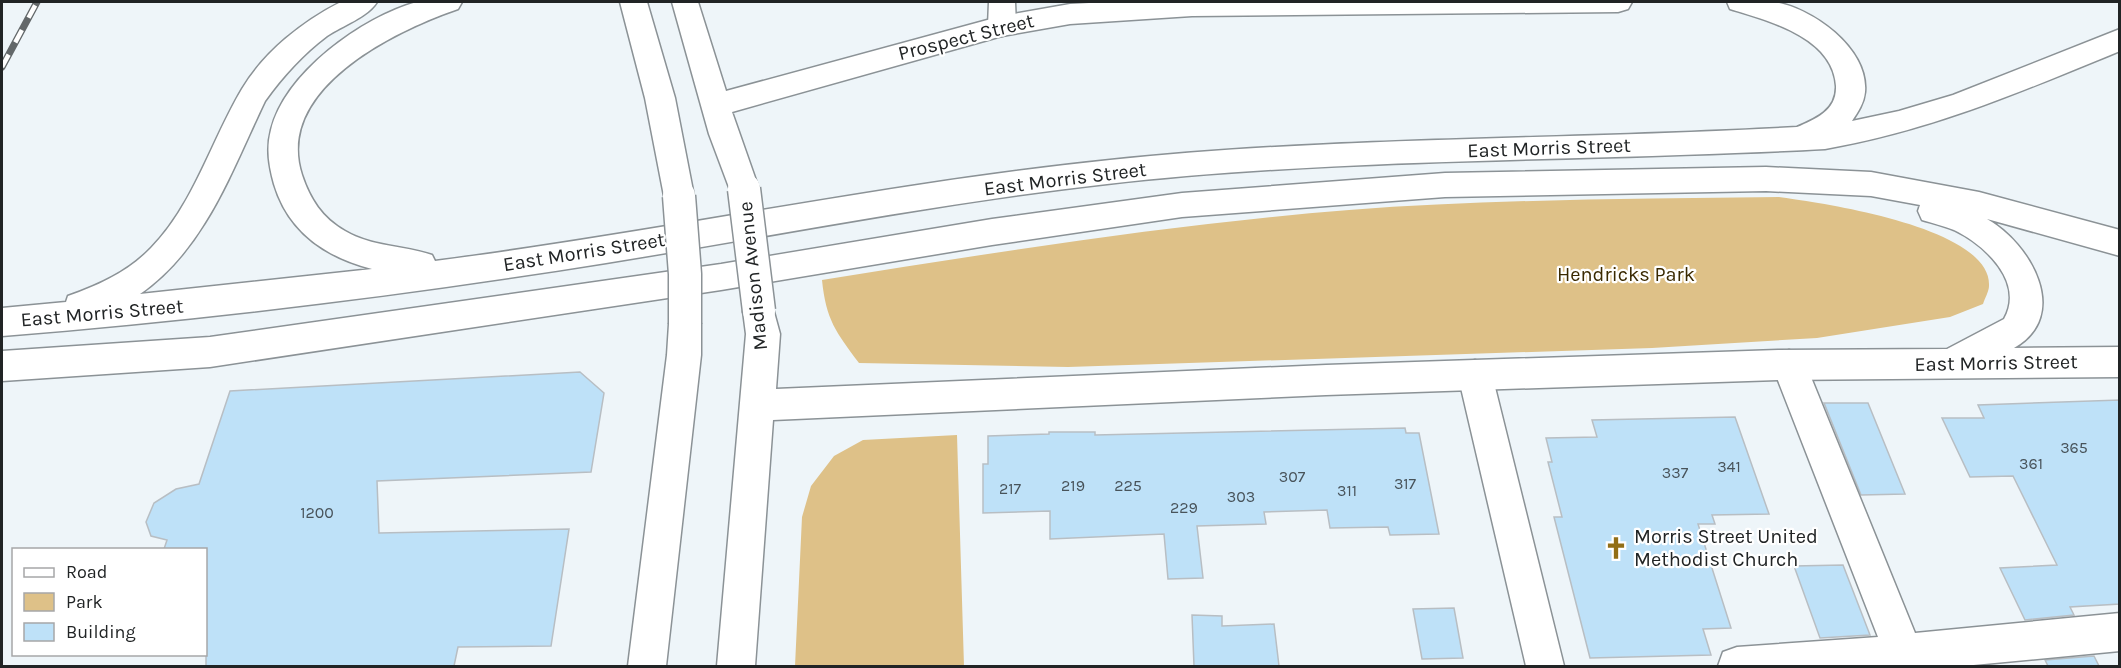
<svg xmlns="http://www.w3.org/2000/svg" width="2121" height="668" viewBox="0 0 2121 668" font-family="Karla,sans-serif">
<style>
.green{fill:#dec188}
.building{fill:#bee1f8;stroke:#b8bec3;stroke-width:1.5}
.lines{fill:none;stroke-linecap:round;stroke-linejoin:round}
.minor-casing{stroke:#8b9296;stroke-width:3}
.major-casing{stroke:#8b9296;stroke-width:3}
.minor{fill:#fff;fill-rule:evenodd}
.major{fill:#fff;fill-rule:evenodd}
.rail-casing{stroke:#63686a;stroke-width:7}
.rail{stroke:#fff;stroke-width:4.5;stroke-dasharray:14;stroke-linecap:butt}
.major-bridge-casing{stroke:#8b9296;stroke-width:35;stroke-linecap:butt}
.major-bridge{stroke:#fff;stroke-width:32}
.labels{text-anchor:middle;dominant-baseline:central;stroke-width:4.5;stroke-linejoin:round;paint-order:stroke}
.number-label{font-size:16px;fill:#48535a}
.street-label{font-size:20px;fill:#212425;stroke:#fff}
.park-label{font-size:20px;fill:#3a2900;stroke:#fff}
.poi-label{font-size:20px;fill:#212425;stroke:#fff;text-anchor:start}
</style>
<rect width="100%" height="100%" fill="#eef5f9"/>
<!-- green -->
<path class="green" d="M1779 197C1822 203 1992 227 1989 286 1989 291 1985 298 1983 304L1950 317 1817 338 1652 348 1068 367 859 363C836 332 826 320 822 280 997 252 1173 224 1349 210 1490 199 1637 199 1779 197Z
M957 435 964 666H795L802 517 811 486 834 456 863 440Z"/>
<!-- building -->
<path class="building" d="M580 372 604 393 591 472 377 481 379 533 569 529 551 646 458 647 454 666H206V549H164L167 540 151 536 146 522 154 503 176 489 199 484 230 391Z
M2120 400V604L2070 607 2074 615 2025 620 2000 568 2057 565 2013 476 1970 477 1942 418H1984L1978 405Z
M1824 403H1868L1905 494 1861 495Z
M1735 417 1769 514 1712 515 1715 524H1698L1731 628 1703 629 1711 655 1590 658 1554 517H1562L1548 462H1552L1546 438 1597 437 1592 420Z
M1405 428 1406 433H1419L1439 534 1390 535 1388 527 1330 528 1327 510 1264 512 1266 524 1197 526 1203 578 1168 579 1164 534 1050 539V511L983 513V464H988V436L1049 434V432H1095V435Z
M1843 565 1870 635 1820 638 1794 566Z
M1454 608 1463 658 1422 659 1413 609Z
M1192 615 1222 616V626L1274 624 1279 666H1194Z
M2094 656 2099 666H2048L2045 660Z"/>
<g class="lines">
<!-- minor casing -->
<g class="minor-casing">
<path id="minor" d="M989 2H1015L1016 26 1012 33 1002 36 992 33 988 26Z
M1789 350 1801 355 1806 365 1915 633 2120 613V651L1963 666H1718L1723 652 1737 647 1878 637 1772 365 1777 355Z
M1475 360 1487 364 1492 375 1564 666H1526L1458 375 1463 364Z"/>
</g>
<!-- major casing -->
<g class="major-casing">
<path id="major" d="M341 2H377C368 17 342 26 327 36 303 54 283 76 265 101 232 170 205 249 140 294L372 269C325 257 288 231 274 184 269 166 266 149 271 130 285 73 362 17 417 2 429 0 449 1 462 2L458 9C394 31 274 89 302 175 310 199 322 218 345 231 372 247 403 245 432 255L435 261C661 232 884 183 1110 160 1338 136 1568 140 1797 127 1816 119 1837 110 1836 86 1833 37 1769 21 1730 9L1727 2C1741 2 1758 0 1773 2 1811 7 1869 48 1865 92 1864 103 1858 112 1852 121L1899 111 1953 95 2120 29V51C2020 92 1933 130 1825 149 1586 162 1345 157 1107 184 939 203 773 236 606 263 406 295 203 320 2 336V308L66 302 68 296C99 285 128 272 151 248 194 204 211 141 242 89 264 52 303 21 341 2Z
M620 2H647L675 98 694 196 690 205 679 208 668 205 664 196 645 98Z
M672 2H698L726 91 1002 16 1070 4 1108 2H1632L1628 9 1618 12 1192 16 1070 24 1002 36 732 112 759 189 755 198 744 201 733 198 709 134Z
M1766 167 1871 172 1979 192 2120 230V256L1987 219C2030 243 2072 315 2014 348L2120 347V377L1778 380 1326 395 773 420 755 666H717L746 334 743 311 747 301 759 297 771 301 780 334 776 389 1326 365 1778 350 1947 349 2004 319C2025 282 1985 245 1954 230 1944 226 1932 223 1922 220L1918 211 1920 205 1871 196 1766 191 1445 197 1182 217 992 245 721 290 210 367 2 381V351L210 337 721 264 992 219 1182 193 1445 173Z
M685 310 697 314 701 324V355L666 666H628L667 355 669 324 673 314Z"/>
</g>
<!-- minor -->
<use href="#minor" class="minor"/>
<!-- major -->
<use href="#major" class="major"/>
<!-- rail casing -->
<g class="rail-casing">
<path id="rail" d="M2 67 37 2"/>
</g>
<!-- rail -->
<use href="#rail" class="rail"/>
<!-- major-bridge casing -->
<g class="major-bridge-casing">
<path id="major-bridge" d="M744 189 759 311
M679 196 685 274V324"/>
</g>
<!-- major-bridge -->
<use href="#major-bridge" class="major-bridge"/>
</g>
<!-- icons -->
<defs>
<g id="church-bare" transform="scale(1.8)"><path d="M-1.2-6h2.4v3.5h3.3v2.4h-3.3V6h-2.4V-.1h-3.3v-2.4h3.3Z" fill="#926e16" stroke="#fff" stroke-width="2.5" paint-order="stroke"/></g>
</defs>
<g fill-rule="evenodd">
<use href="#church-bare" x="1616" y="548"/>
</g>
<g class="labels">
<!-- number labels -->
<g class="number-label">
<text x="2074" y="447">365</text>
<text x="2031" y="463">361</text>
<text x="1729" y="466">341</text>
<text x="1675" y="472">337</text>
<text x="1292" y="476">307</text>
<text x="1405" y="483">317</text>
<text x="1073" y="485">219</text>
<text x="1128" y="485">225</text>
<text x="1010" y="488">217</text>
<text x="1347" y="490">311</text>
<text x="1241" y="496">303</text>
<text x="1184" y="507">229</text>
<text x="317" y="512">1200</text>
</g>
<!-- street labels -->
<g class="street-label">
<text transform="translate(966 37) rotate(-14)">Prospect Street</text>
<text transform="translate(1549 148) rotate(-2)">East Morris Street</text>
<text transform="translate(1065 179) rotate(-7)">East Morris Street</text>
<text transform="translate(584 252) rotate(-9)">East Morris Street</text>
<text transform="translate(753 276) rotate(-96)">Madison Avenue</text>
<text transform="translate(102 313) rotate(-5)">East Morris Street</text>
<text transform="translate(1996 363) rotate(-1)">East Morris Street</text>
</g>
<!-- park labels -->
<g class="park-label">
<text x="1626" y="274">Hendricks Park</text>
</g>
<!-- poi labels -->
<g class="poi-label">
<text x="1634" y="536">Morris Street United<tspan x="1634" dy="23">Methodist Church</tspan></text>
</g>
</g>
<!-- border -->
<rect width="2121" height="668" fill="none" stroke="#212425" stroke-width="6"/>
<!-- legend -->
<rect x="12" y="548" width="195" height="108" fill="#ffffff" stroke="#a6a7a8" stroke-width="1.5"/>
<rect x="24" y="568" width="30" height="9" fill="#ffffff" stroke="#a6a7a8" stroke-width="1.5"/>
<text x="66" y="578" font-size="18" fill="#212425">Road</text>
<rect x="24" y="593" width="30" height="18" fill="#dec188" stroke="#a6a7a8" stroke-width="1.5"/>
<text x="66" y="608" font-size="18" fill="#212425">Park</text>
<rect x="24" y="623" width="30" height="18" fill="#bee1f8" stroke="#a6a7a8" stroke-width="1.5"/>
<text x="66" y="638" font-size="18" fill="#212425">Building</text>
</svg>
